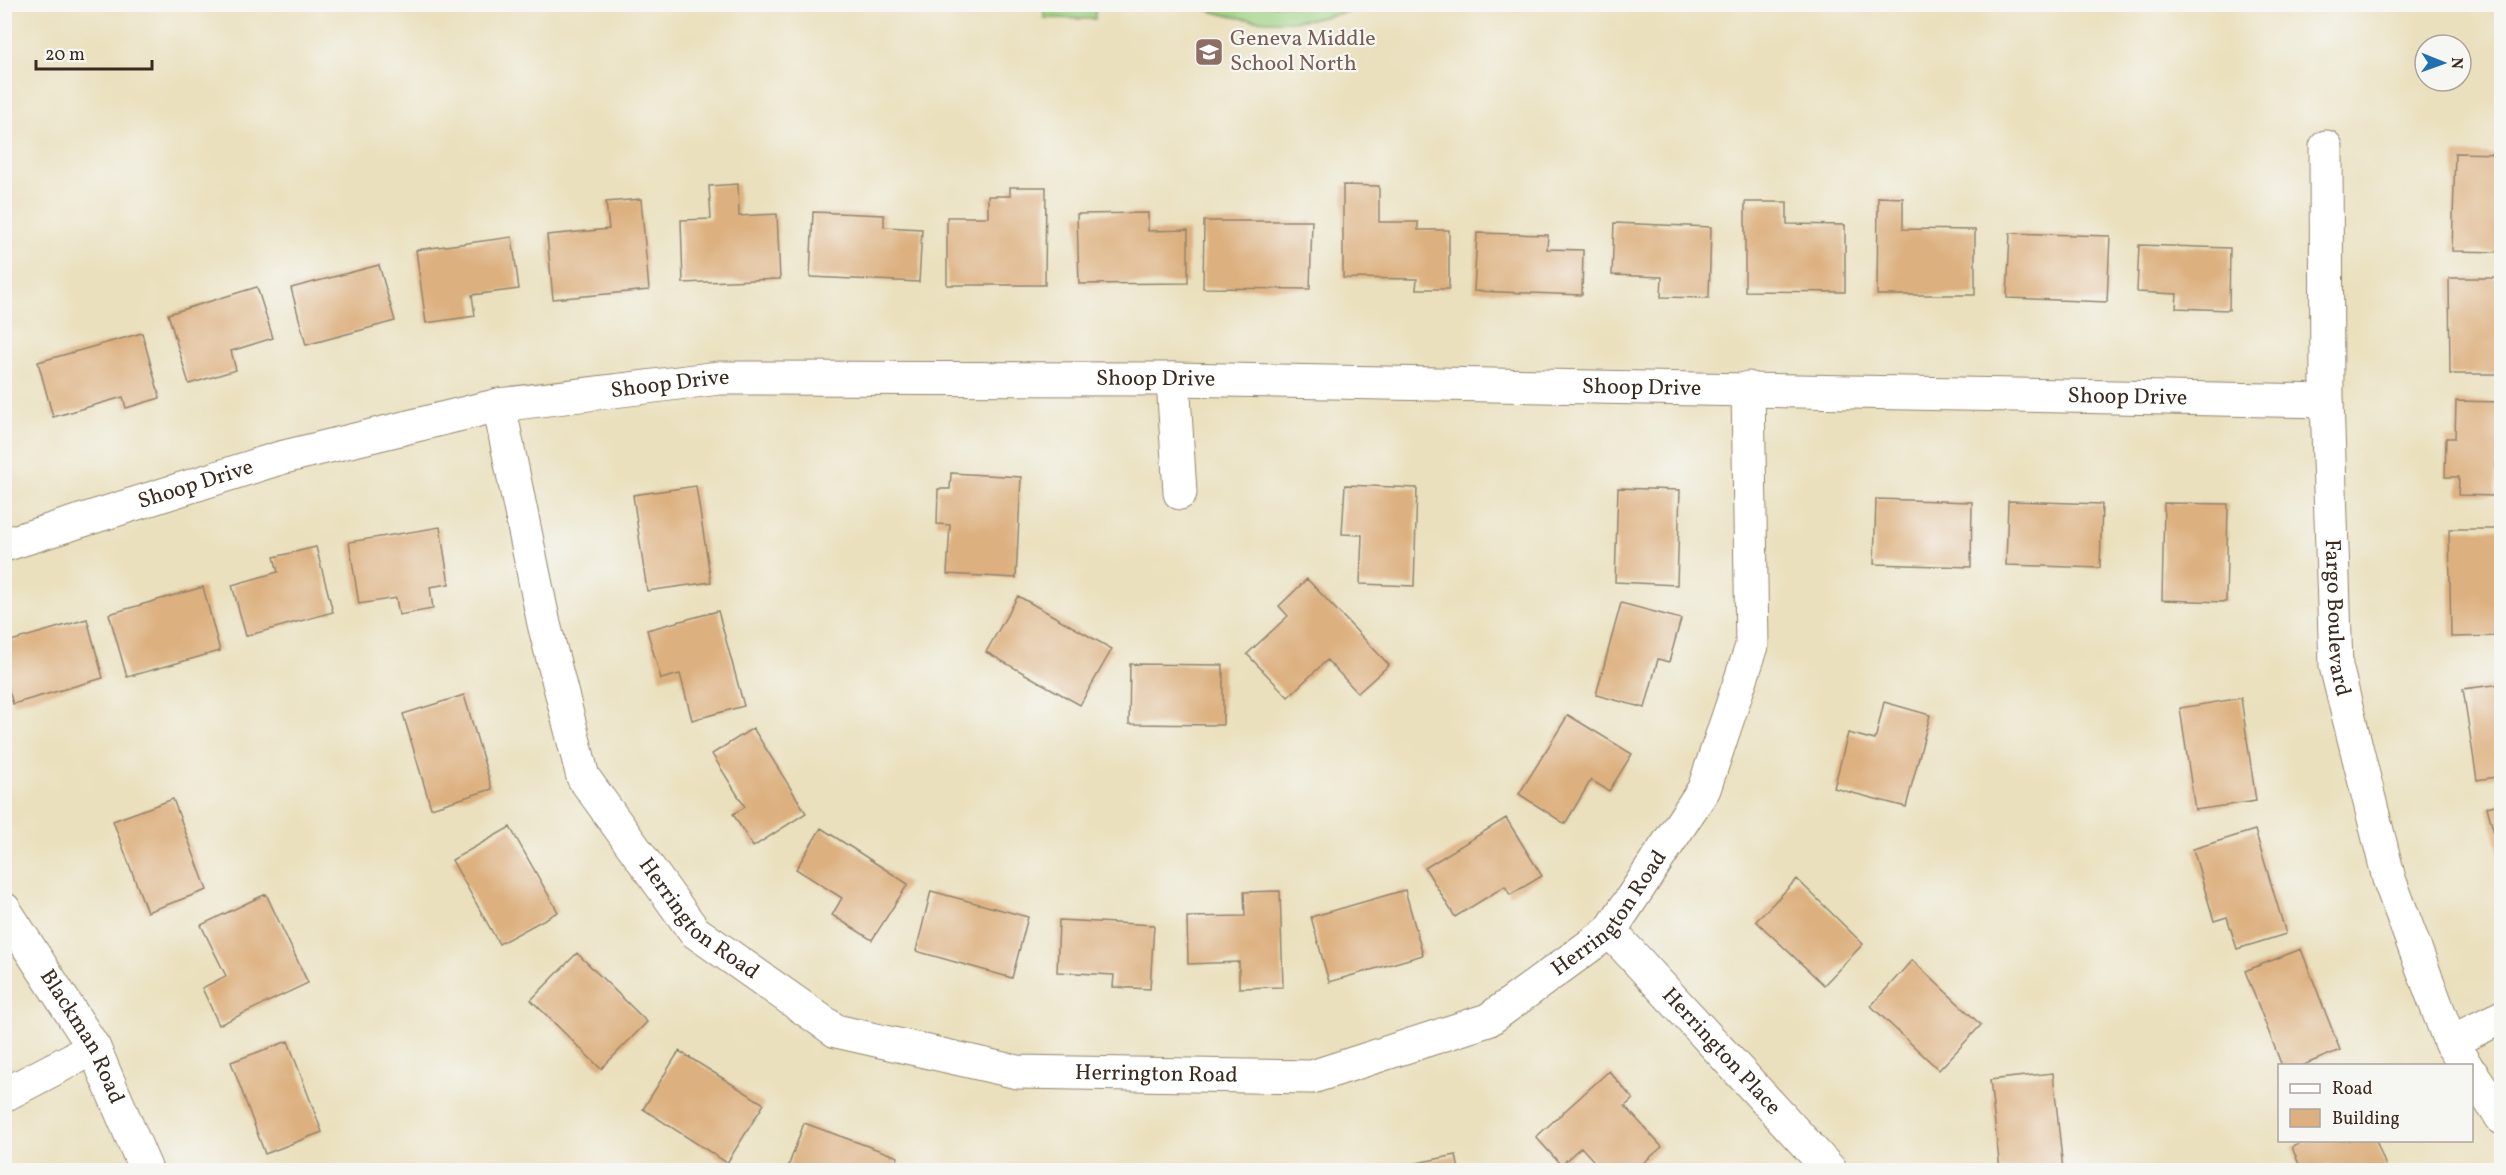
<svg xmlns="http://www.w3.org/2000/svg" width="2506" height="1175" viewBox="0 0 2506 1175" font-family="Vollkorn,serif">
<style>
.garden{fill:#9fd282;stroke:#6d7e50;stroke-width:1.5}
.building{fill:#ddb07f}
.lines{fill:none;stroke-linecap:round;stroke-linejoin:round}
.street-casing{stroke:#92856e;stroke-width:35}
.street{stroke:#fff;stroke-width:33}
.labels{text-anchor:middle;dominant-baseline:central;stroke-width:4.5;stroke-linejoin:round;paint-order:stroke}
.education-label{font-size:22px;fill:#785e54;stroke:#f6f6f2;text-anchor:start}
.street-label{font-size:22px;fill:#3b2a1e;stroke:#f6f6f2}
</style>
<rect width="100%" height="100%" fill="#f6f6f2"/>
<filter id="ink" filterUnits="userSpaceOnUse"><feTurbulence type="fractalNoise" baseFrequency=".0167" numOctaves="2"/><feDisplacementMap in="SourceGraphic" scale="12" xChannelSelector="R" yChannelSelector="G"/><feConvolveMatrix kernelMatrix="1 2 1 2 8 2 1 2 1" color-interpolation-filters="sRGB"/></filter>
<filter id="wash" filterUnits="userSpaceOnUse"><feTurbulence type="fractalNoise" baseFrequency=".008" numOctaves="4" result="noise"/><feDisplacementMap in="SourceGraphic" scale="24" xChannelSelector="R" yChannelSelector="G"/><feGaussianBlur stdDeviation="1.35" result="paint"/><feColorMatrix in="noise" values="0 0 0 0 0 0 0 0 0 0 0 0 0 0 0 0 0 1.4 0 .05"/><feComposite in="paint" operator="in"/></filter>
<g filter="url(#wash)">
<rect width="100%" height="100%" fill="#eae0bd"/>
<!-- garden -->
<path class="garden" d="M1044 5H1095V19L1044 18Z
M1194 5H1369C1311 25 1252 28 1194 5Z"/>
<g id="blocks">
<!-- building -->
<path class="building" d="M2455 153 2502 154V252L2452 251Z
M738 184 739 216 777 214 780 279 683 283 681 220 711 219 709 186Z
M1343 185 1379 186V222H1418V230H1449V289H1416L1417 279 1343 278Z
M1010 187H1046L1045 285H947V217H988V196H1010Z
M1878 197 1903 198V229L1975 230V295H1877Z
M641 199 649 290 553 299 547 235 609 229 606 202Z
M1745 202H1787V224L1845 225V292L1745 291Z
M813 212 884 215V227L922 229 919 282 810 277Z
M1148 213V231L1188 230V283L1079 284 1077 214Z
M1204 221H1312L1310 289 1203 288Z
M1614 223 1711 227 1709 298 1661 297 1662 277 1612 275Z
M1477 233 1548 235 1547 249 1583 250 1582 295 1474 291Z
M2010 233 2110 236 2107 302 2007 298Z
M512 237 519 289 472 295 475 316 426 323 416 250Z
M2139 245 2230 248 2229 310 2176 308 2177 294 2137 292Z
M379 265 395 321 306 345 291 288Z
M2449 278H2502V374H2450Z
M257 287 273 338 231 351 236 370 189 384 168 314Z
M142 333 160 398 126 408 123 397 53 417 38 362Z
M2456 401 2502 402V463H2496L2495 496 2458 495 2459 477H2445L2446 438H2455Z
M951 473 1021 477 1016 578 947 574 950 525 937 524 938 489H950Z
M1345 485 1417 488 1414 586 1360 584 1362 535 1342 534Z
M696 486 711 582 647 591 633 495Z
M1618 488 1680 490 1677 585 1615 582Z
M1876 499 1972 502 1971 567 1874 564Z
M2008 501 2102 504 2100 568 2006 565Z
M2164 503 2228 504 2226 602 2162 600Z
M440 527 449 584 430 587 433 609 399 615 396 598 359 604 349 542Z
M2449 529H2502V636L2451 637Z
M316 547 333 612 246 636 232 585 278 572 274 557Z
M1307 579 1389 665 1358 693 1327 660 1288 697 1247 654 1288 616 1279 606Z
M203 587 220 651 127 677 109 614Z
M1018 596 1112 649 1080 705 986 652Z
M1621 603 1681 619 1669 662 1658 659 1645 708 1596 695Z
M718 611 744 706 692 720 680 674 661 679 647 630Z
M87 619 103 678 13 704 4 674V643Z
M1130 664 1223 665V725L1129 724Z
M2502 684V776L2477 780 2463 689Z
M464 695 492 789 431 808 403 714Z
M2241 698 2256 801 2195 810 2180 708Z
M1884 702 1930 715 1906 807 1834 788 1848 733 1875 740Z
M1568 715 1632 754 1609 791 1591 780 1565 824 1519 794Z
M753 728 806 813 753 847 733 814 745 807 712 754Z
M173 799 207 890 147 912 113 821Z
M2502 803V860H2501L2487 807Z
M1506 818 1542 876 1510 895 1505 886 1455 917 1425 868Z
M510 827 558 912 499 944 452 860Z
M821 828 908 884 872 940 832 915 842 898 796 869Z
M2255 830 2286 934 2237 949 2227 917 2214 921 2193 849Z
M1797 879 1863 944 1824 985 1756 921Z
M1405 890 1423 955 1329 982 1311 917Z
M931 891 1028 917 1012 978 916 951Z
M1280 891 1283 987 1239 988V962L1188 964 1187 917 1245 916 1244 892Z
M266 894 308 983 219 1025 202 988 226 976 201 925Z
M1059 920 1154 925 1150 989 1113 987 1114 975 1057 972Z
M2301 949 2340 1050 2301 1066H2282L2245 971Z
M577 953 647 1022 601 1069 531 1000Z
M1912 960 1981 1025 1939 1070 1871 1006Z
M288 1041 322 1132 265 1154 231 1062Z
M679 1051 764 1104 727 1163 643 1109Z
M1609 1071 1633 1099 1625 1106 1662 1147 1635 1170H1602L1581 1147 1561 1165 1536 1137Z
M2053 1073 2063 1170H2000L1990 1080Z
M804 1123 898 1157 894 1170H787Z
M2309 1140H2376L2387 1169 2333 1170 2331 1164 2315 1170H2301L2292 1147Z
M1456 1155 1459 1170H1387V1169Z"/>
</g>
</g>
<g filter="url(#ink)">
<use href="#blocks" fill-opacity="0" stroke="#92856e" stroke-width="1.5"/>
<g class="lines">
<!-- street casing -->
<g class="street-casing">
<g id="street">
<path id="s1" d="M2326 147 2327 401 2336 666 2389 879 2450 1042 2466 1066"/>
<path d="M1173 379 1180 493"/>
<path id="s2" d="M499 405 544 624 583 777 694 931 836 1031 1017 1072 1312 1077 1488 1020 1610 931 1704 789 1752 646 1748 388"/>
<path id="s3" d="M4 545 280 458 499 405 719 378 1173 379 2327 401"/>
<path id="s4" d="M4 909 94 1048 146 1170"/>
<path id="s5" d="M1610 931 1830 1170"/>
<path d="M2450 1042 2502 1017"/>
<path d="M2472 1074 2502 1118"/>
<path d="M4 1095 94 1048"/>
</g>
</g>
<!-- street -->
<use href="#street" class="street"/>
</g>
</g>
<!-- icons -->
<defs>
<g id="school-square" transform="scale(1.5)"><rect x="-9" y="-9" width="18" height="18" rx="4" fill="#8d6e63" stroke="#f6f6f2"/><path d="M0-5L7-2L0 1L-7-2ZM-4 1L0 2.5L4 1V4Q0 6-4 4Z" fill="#fff"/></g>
</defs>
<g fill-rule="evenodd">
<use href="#school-square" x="1209" y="52"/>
</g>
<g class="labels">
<!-- education labels -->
<g class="education-label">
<text x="1230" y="39">Geneva Middle<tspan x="1230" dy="25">School North</tspan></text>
</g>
<!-- street labels -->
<g class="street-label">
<text stroke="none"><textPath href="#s3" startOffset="1173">Shoop Drive</textPath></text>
<text stroke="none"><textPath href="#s3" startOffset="687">Shoop Drive</textPath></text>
<text stroke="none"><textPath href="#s3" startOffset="1659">Shoop Drive</textPath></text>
<text stroke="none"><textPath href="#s3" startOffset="2145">Shoop Drive</textPath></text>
<text stroke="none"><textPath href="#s3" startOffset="201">Shoop Drive</textPath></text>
<text stroke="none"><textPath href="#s1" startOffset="471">Fargo Boulevard</textPath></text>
<text stroke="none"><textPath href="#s2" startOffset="1574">Herrington Road</textPath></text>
<text stroke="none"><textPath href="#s2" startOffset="566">Herrington Road</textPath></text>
<text stroke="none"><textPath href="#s4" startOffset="150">Blackman Road</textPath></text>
<text stroke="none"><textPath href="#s5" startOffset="164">Herrington Place</textPath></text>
<text stroke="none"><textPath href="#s2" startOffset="1070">Herrington Road</textPath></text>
</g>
</g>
<!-- margin -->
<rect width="2506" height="1175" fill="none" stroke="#f6f6f2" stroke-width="24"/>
<!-- legend -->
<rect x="2278" y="1064" width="195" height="78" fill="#f6f6f2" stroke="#aba49d" stroke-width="1.5"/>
<rect x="2290" y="1084" width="30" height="9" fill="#ffffff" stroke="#aba49d" stroke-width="1.5"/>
<text x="2332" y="1094" font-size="18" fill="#3b2a1e">Road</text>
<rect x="2290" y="1109" width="30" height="18" fill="#ddb07f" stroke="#aba49d" stroke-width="1.5"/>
<text x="2332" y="1124" font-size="18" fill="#3b2a1e">Building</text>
<!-- north arrow -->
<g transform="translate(2443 63) rotate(91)"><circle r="28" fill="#f6f6f2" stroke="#aba49d" stroke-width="1.5"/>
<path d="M0-4.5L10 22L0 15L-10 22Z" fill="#1f6fb2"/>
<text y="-9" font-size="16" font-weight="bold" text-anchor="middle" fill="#3b2a1e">N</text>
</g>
<!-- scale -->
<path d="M36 60v9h116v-9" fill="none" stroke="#3b2a1e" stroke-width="3"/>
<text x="45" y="60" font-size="18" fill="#3b2a1e" stroke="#f6f6f2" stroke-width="4.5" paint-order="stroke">20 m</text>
</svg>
